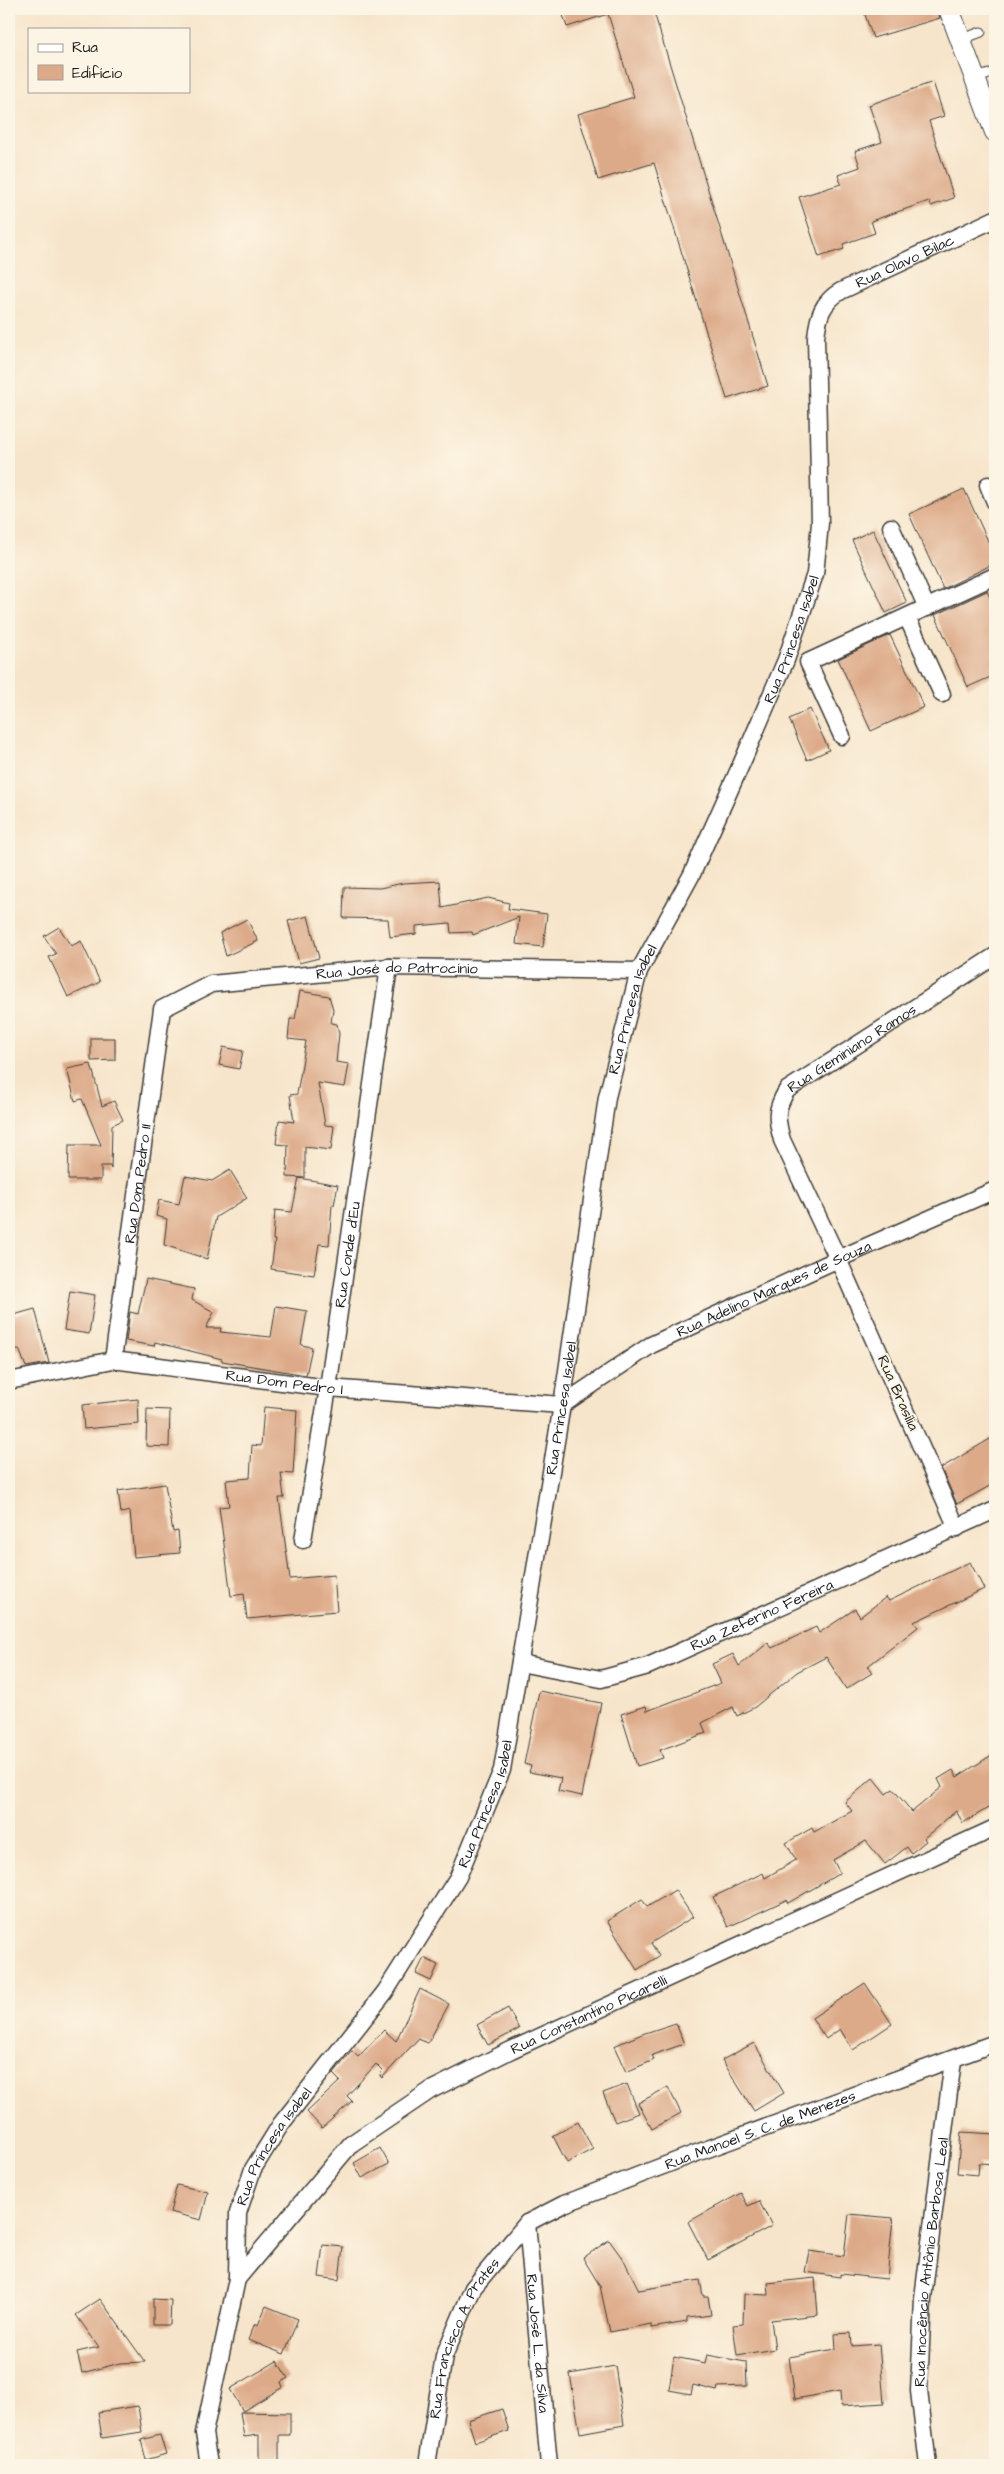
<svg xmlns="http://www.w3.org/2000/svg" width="1004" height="2474" viewBox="0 0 1004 2474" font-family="'Architects Daughter',sans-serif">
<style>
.building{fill:#ddaa89}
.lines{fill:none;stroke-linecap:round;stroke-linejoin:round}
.service-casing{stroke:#3d3a36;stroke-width:11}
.minor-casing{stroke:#3d3a36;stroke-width:19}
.tertiary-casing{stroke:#3d3a36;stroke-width:22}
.service{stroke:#fff;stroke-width:9}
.minor{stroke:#fff;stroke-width:16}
.tertiary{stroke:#fff;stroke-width:20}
.labels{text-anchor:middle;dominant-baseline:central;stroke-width:4.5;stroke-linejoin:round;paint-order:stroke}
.street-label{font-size:15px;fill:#1c1c1c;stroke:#fcf5e5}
</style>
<rect width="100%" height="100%" fill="#fcf5e5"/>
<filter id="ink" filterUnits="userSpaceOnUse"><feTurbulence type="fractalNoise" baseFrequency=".02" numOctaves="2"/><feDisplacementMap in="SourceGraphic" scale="10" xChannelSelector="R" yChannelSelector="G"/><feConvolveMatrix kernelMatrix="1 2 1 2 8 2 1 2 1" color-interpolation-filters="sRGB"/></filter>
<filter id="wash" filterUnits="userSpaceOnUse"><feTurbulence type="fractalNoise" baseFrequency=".0096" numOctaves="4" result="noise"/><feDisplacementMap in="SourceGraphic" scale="20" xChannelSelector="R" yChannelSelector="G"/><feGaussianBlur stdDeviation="1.12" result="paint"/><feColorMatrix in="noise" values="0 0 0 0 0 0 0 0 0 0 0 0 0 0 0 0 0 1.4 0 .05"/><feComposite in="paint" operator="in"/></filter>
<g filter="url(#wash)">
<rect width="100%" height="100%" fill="#f7e5cb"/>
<g id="blocks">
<!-- building -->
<path class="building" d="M561 9H653L768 386 727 399 654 163 598 180 578 114 634 97 608 14 567 27Z
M863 9H937L940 18 873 38Z
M933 82 944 116 929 121 954 198 931 206 929 201 871 221 875 233 843 244 844 249 819 257 799 197 841 184 838 175 860 167 855 151 882 142 869 105Z
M964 489 995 556V563L943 589 909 514Z
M873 530 907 603 886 613 852 540Z
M987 591 995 608V675L968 687 935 615Z
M890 635 924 707 871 731 838 659Z
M810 709 829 750 807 760 789 719Z
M440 881 442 908 488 898 509 903 508 909 547 914 543 947 516 944 519 917 473 935 472 932 451 933 450 923 416 926V934L390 937 388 919 343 918 344 887 380 888 403 883Z
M308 916 319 958 299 963 288 921Z
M247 919 258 941 226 956 220 933Z
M59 927 71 946 81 941 100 982 68 997 49 957 56 954 44 936Z
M300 991 329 996 333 1009 331 1023 337 1024 339 1034 336 1062 349 1064 345 1087 318 1083 325 1125 334 1126 331 1150 305 1147V1178L287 1177 288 1145 276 1144 279 1120 294 1122 290 1095 297 1094 306 1041 288 1039 290 1019H295Z
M91 1038H115V1060L91 1061Z
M223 1047 243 1051 239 1069 219 1065Z
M91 1064 102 1106 114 1101 123 1120 112 1125 111 1169 110 1166H101V1180H68L69 1145H101L82 1099 75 1101 67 1069Z
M230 1170 247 1198 216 1217 207 1259 164 1245 167 1219 156 1216 159 1200 179 1204 185 1176 212 1181Z
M299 1178 338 1185 334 1205H332L329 1245 319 1244 314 1275 271 1269 275 1240H273L275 1210 292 1212Z
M146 1279 194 1289 192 1300 214 1312 206 1328H221L220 1332 271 1337 276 1306 307 1311 301 1345 312 1347 306 1375 222 1361V1359L155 1342 154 1346 126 1341 130 1312 138 1314Z
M70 1291 95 1295 89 1334 64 1330Z
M35 1309 49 1363 26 1367 19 1349 9 1350V1330L14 1329 10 1316Z
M138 1399 139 1424 84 1429 82 1405Z
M264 1407 297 1410 293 1474 281 1473 284 1498H279L290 1579 334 1575 337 1611 247 1619 244 1594 231 1596 219 1507 229 1506 226 1480 250 1478 252 1445 261 1446Z
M147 1409 170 1410 169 1447 146 1446Z
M995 1436V1483L957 1504 941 1468Z
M165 1484 173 1532 178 1531 180 1553 134 1557 130 1511 121 1513 118 1491Z
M970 1562 984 1589 914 1622 918 1627 868 1666 872 1673 846 1689 826 1657 797 1672 755 1707 737 1716 733 1707 702 1723 706 1733 660 1750 663 1758 637 1766 621 1714 646 1706 647 1711 721 1683 712 1664 733 1654 739 1666 768 1643 772 1648 816 1627 819 1633 855 1609 860 1617 886 1597 889 1601Z
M539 1691 601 1703 582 1796 558 1791 561 1778 529 1772 531 1766 524 1764Z
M995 1753V1804L963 1823 956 1811 924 1838 926 1841 911 1853 907 1847 885 1864 866 1841 833 1860 840 1873 788 1903 786 1900 728 1927 713 1897 763 1873 765 1878 796 1860 786 1843 812 1828 814 1832 852 1811 845 1802 873 1778 886 1794 893 1789 912 1812 942 1787 938 1779 953 1770 957 1777Z
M675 1890 693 1917 651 1943 659 1956 637 1970 607 1921 642 1899 647 1907Z
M424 1958 438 1965 431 1981 416 1974Z
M865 1983 892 2024 853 2050 840 2029 826 2039 812 2018Z
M420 1989 449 2004 428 2043 418 2039 382 2078 380 2076 382 2070 376 2064 347 2096 352 2101 322 2128 307 2112 340 2081 333 2074 352 2051 358 2057 384 2030 396 2041Z
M508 2008 519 2029 488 2045 477 2025Z
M676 2023 684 2044 652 2055 654 2060 626 2072 614 2046 642 2034Z
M754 2043 784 2093 754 2111 722 2060Z
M627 2084 639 2113 615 2122 603 2093Z
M668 2087 681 2113 652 2129 638 2103Z
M578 2122 593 2149 567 2163 553 2136Z
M961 2132 995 2134V2164L979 2163 978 2175 957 2173Z
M380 2148 389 2164 362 2178 354 2163Z
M177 2185 208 2192 201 2220 170 2212Z
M741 2193 748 2206 759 2201 772 2226 708 2260 688 2222Z
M849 2214 893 2218 887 2279 840 2274V2277L805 2272 809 2251 844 2256Z
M609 2240 625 2262 639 2290 700 2280 703 2296H708L711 2315 687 2318V2322L651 2328V2324L610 2332 600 2286 583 2258Z
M323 2245 343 2247 339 2280 319 2277Z
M815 2278 818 2315 771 2320 775 2349 737 2355 733 2325 743 2324 744 2294 769 2295 768 2283Z
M100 2299 145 2362 120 2363 82 2373 77 2352 99 2347 76 2315Z
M153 2299 171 2300 170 2325H153Z
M266 2306 298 2319 284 2354 248 2340 255 2323 258 2325Z
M851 2333 852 2346 879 2344 884 2403 841 2406 840 2391 795 2399 789 2357 836 2349 835 2334Z
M707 2355 746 2362 747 2386 718 2387 717 2391 693 2385 691 2394 669 2390 674 2357 705 2363Z
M277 2361 288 2378 281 2382 283 2387 243 2411 230 2389Z
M615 2366 624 2425 580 2433 570 2374Z
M138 2406 142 2432 102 2438 98 2412Z
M502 2409 509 2431 475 2442 468 2420Z
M240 2412 290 2413V2435H279V2465H259V2435L244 2437Z
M160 2435 166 2454 146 2460 141 2440Z"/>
</g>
</g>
<g filter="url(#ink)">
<use href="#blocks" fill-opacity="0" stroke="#3d3a36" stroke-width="1"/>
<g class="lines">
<!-- service casing -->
<g class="service-casing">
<path id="service" d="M960 40 981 32
M974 79 995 72"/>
</g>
<!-- minor casing -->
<g class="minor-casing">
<g id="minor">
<path d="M988 485 995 502"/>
<path d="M891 527 927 608"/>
<path d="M907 617 942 694"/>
<path d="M842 736 808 662 995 576"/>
<path id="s1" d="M113 1360 162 1009 211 984 389 967 639 971"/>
<path id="s2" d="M9 1381 113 1360 328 1388 562 1405 651 1345 838 1259 995 1190"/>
<path id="s3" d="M957 1528 838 1259 782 1140C776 1118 775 1110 787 1090L995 956"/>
<path id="s4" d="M303 1540 328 1388 389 967"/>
<path id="s5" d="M520 1663 601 1679 648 1666 995 1510"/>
<path id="s6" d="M527 2223 549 2465"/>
<path id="s7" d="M237 2279 351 2144 431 2090 511 2050 995 1828"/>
<path id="s8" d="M209 2465 204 2433 237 2279 238 2213 253 2169 281 2124 385 1992 458 1877 502 1770 562 1405 607 1097 639 971 692 874 744 758 786 660 815 574 820 523 816 337C818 317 822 302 841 291L995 219"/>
<path id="s9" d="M427 2465 444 2356 473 2288 527 2223 564 2204 694 2154 995 2043"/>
<path id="s10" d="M928 2465 919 2391 923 2298 953 2060"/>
</g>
</g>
<!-- tertiary casing -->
<g class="tertiary-casing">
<path id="tertiary" d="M949 9 995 132"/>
</g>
<!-- service -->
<use href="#service" class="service"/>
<!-- minor -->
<use href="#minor" class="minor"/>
<!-- tertiary -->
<use href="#tertiary" class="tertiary"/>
</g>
</g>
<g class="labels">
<!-- street labels -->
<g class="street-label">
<text stroke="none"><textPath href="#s8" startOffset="2384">Rua Olavo Bilac</textPath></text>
<text stroke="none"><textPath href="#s8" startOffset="1952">Rua Princesa Isabel</textPath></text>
<text stroke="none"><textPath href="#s1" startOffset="596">Rua José do Patrocínio</textPath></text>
<text stroke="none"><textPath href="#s8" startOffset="1548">Rua Princesa Isabel</textPath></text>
<text stroke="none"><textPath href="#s3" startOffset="555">Rua Geminiano Ramos</textPath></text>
<text stroke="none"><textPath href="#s1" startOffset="178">Rua Dom Pedro II</textPath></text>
<text stroke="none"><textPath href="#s4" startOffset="289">Rua Conde d'Eu</textPath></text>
<text stroke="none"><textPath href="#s2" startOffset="800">Rua Adelino Marques de Souza</textPath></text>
<text stroke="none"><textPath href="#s2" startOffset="279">Rua Dom Pedro I</textPath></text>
<text transform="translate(898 1393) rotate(66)">Rua Brasília</text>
<text stroke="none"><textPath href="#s8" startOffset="1142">Rua Princesa Isabel</textPath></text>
<text stroke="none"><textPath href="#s5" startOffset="256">Rua Zeferino Fereira</textPath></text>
<text stroke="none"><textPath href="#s8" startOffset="738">Rua Princesa Isabel</textPath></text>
<text stroke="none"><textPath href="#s7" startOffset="448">Rua Constantino Picarelli</textPath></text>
<text stroke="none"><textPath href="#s9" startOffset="520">Rua Manoel S. C. de Menezes</textPath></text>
<text stroke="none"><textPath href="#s8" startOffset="332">Rua Princesa Isabel</textPath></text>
<text stroke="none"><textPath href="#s10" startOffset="204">Rua Inocêncio Antônio Barbosa Leal</textPath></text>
<text stroke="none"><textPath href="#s9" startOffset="134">Rua Francisco A. Prates</textPath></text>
<text stroke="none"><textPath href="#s6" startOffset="121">Rua José L. da Silva</textPath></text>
</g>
</g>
<!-- margin -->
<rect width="1004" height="2474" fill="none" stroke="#fcf5e5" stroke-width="30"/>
<!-- legend -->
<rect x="28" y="28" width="162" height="65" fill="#fcf5e5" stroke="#a29e95"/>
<rect x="38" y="44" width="25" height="8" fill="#ffffff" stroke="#a29e95"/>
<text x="72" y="52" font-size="15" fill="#1c1c1c">Rua</text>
<rect x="38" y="65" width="25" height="15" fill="#ddaa89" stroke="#a29e95"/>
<text x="72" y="78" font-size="15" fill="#1c1c1c">Edifício</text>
</svg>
